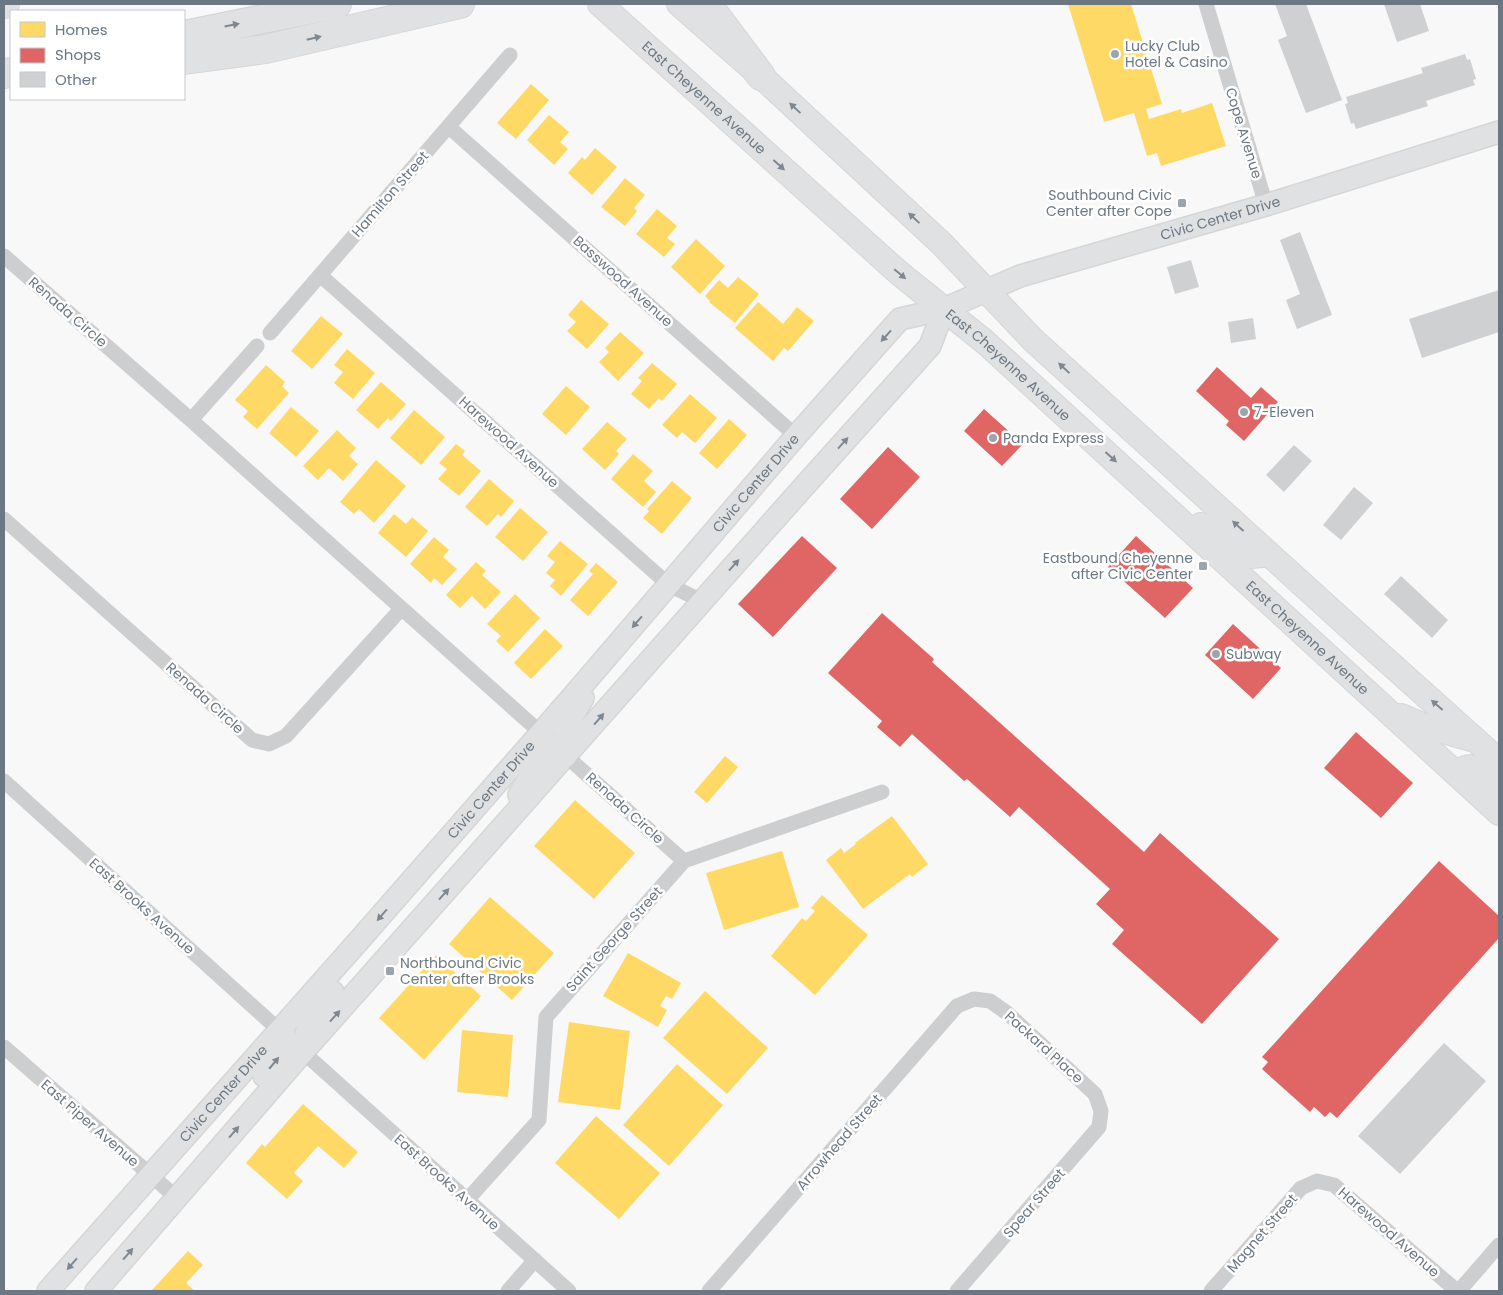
<svg xmlns="http://www.w3.org/2000/svg" width="1503" height="1295" viewBox="0 0 1503 1295" font-family="Poppins,sans-serif">
<style>
.homes{fill:#ffd966}
.shops{fill:#e06666}
.building{fill:#cfd0d2}
.lines{fill:none;stroke-linecap:round;stroke-linejoin:round}
.secondary-casing{stroke:#d5d6d6;stroke-width:24}
.primary-casing{stroke:#d5d6d7;stroke-width:26}
.highway-casing{stroke:#d5d5d6;stroke-width:30}
.street{stroke:#cdcecf;stroke-width:15}
.secondary{stroke:#e0e1e2;stroke-width:21}
.primary{stroke:#e0e1e2;stroke-width:24}
.highway{stroke:#e0e1e2;stroke-width:28}
.oneway{fill:#7d8892}
.poi-dot{fill:#9ca5ad;stroke:#fff;stroke-width:2}
.labels{text-anchor:middle;dominant-baseline:central;stroke-width:5;stroke-linejoin:round;paint-order:stroke}
.poi-label{font-size:14px;fill:#6b7884;stroke:#fff;text-anchor:start}
.street-label{font-size:14px;fill:#6b7884;stroke:#fff}
</style>
<rect width="100%" height="100%" fill="#f8f8f8"/>
<!-- homes -->
<path class="homes" d="M1068 4H1131L1162 104 1146 109 1149 119 1181 109 1182 113 1212 103 1226 146 1161 166 1157 153 1147 156 1134 113 1104 122Z
M531 84 549 100 516 139 497 123Z
M549 115 569 132 560 142 568 149 554 165 527 140Z
M595 148 617 167 592 195 568 173 582 157 585 160Z
M625 178 645 195 634 208 637 211 625 226 601 207Z
M657 209 677 226 667 238 675 244 664 257 636 234Z
M696 239 725 266 700 294 671 267Z
M738 277 759 294 735 323 709 302 710 301 705 296 719 280 728 288Z
M581 300 609 324 587 349 567 331 576 322 568 315Z
M758 302 783 324 797 307 814 321 788 351 784 348 773 361 735 328Z
M321 316 343 334 312 369 291 351Z
M620 332 644 353 618 381 599 362 609 352 605 348Z
M347 349 375 373 353 399 334 383 343 372 334 365Z
M652 363 677 384 662 401 659 398 649 409 631 394 642 381 638 378Z
M266 365 285 382 282 386 289 393 257 429 243 417 248 411 235 400Z
M381 382 406 404 391 421 388 418 378 429 356 410Z
M566 386 590 407 566 435 542 414Z
M690 394 717 418 695 443 682 432 677 438 662 425Z
M291 407 319 431 296 457 269 433Z
M414 410 445 437 421 465 390 438Z
M729 419 747 435 717 469 699 453Z
M607 422 627 439 616 451 619 454 605 470 582 449Z
M337 430 356 448 349 456 358 464 343 481 329 468 318 480 303 466Z
M456 444 465 451 462 455 481 471 459 496 438 479 447 469 439 463Z
M633 454 653 471 644 481 656 492 643 507 611 479Z
M376 460 406 486 374 523 359 509 354 514 340 502Z
M489 479 514 501 501 517 498 514 487 526 465 507Z
M672 481 692 498 662 534 643 518 649 511 647 509Z
M520 508 548 532 523 561 495 537Z
M394 514 406 524 412 517 428 531 406 557 378 533Z
M434 537 449 550 443 557 457 569 442 585 434 578 431 583 410 564Z
M560 541 588 564 561 596 550 586 555 580 546 573 555 562 547 556Z
M476 562 486 571 482 575 501 592 485 609 472 596 460 608 446 595Z
M596 563 618 582 588 616 570 600 593 574 589 571Z
M515 594 540 618 508 652 496 641 501 636 487 624Z
M545 629 563 646 531 679 514 663Z
M725 756 738 767 707 803 694 792Z
M575 800 635 853 594 899 534 846Z
M892 816 928 864 912 877 910 874 863 909 826 860 841 848 844 853 856 844 855 843Z
M782 851 799 907 724 930 706 873Z
M822 895 868 935 815 995 771 956 802 918 806 921 815 911 811 908Z
M490 897 554 953 512 1000 449 944Z
M628 953 681 983 672 999 666 996 660 1006 667 1010 658 1027 603 996Z
M436 955 481 996 424 1060 379 1018Z
M705 991 768 1048 727 1094 663 1038Z
M569 1022 630 1031 620 1110 558 1102Z
M462 1030 513 1035 508 1097 457 1092Z
M677 1064 723 1105 669 1166 623 1125Z
M303 1104 358 1152 344 1168 318 1146 294 1173 303 1181 287 1199 246 1163 262 1144 265 1147Z
M596 1116 660 1173 619 1219 555 1163Z
M188 1251 203 1265 186 1283 195 1291H151Z"/>
<!-- shops -->
<path class="shops" d="M1217 367 1251 398 1261 387 1278 402 1244 441 1226 425 1229 421 1196 391Z
M984 409 1023 444 1002 466 964 431Z
M888 447 920 477 872 529 840 499Z
M802 536 837 568 773 637 738 604Z
M1136 536 1193 588 1165 618 1108 567Z
M882 613 934 659 932 662 1144 852 1160 833 1279 939 1202 1024 1112 944 1124 930 1096 904 1110 889 1019 807 1010 817 967 779 964 781 912 734 900 747 877 727 882 721 828 673Z
M1233 624 1281 668 1253 699 1205 655Z
M1356 732 1413 783 1381 818 1324 768Z
M1439 861 1499 916V938L1337 1118 1330 1112 1325 1117 1314 1107 1310 1112 1262 1069 1268 1062 1262 1057Z"/>
<!-- building -->
<path class="building" d="M1275 4H1306L1342 100 1306 113 1278 40 1287 36Z
M1384 4H1420L1429 31 1397 42Z
M1465 54 1467 60 1470 59 1476 79 1473 80 1475 85 1426 101 1428 106 1356 129 1354 123 1351 124 1345 104 1348 103 1346 97 1423 73 1421 68Z
M1300 232 1332 315 1297 329 1286 300 1300 294 1280 240Z
M1191 260 1199 287 1175 294 1167 267Z
M1499 290V332L1422 358 1409 319Z
M1253 318 1256 339 1231 343 1228 322Z
M1294 445 1312 461 1284 492 1266 475Z
M1354 487 1373 503 1341 540 1323 525Z
M1401 576 1448 620 1432 638 1384 594Z
M1444 1043 1486 1081 1400 1174 1358 1136Z"/>
<g class="lines">
<!-- secondary casing -->
<g class="secondary-casing">
<g id="secondary">
<path d="M566 756C560 730 571 720 583 698"/>
<path d="M519 795 544 753 545 741 541 733"/>
<path d="M303 1052C306 1019 313 1015 333 992"/>
<path d="M264 1076C273 1064 297 1045 280 1031"/>
<path id="s1" d="M48 1291 348 953 574 695 796 436 900 319 944 309 1020 276 1266 205 1499 132"/>
<path d="M96 1291 303 1052 799 492 930 346 944 309"/>
</g>
</g>
<!-- primary casing -->
<g class="primary-casing">
<g id="primary">
<path id="s2" d="M600 4 899 273 985 342 1499 813"/>
<path d="M679 4 761 76 942 244 1033 340 1356 633 1499 761"/>
<path d="M1201 525 1250 556 1263 555"/>
<path d="M1401 716 1422 725 1471 739"/>
<path d="M1457 774 1465 768 1470 767 1499 783"/>
</g>
</g>
<!-- highway casing -->
<g class="highway-casing">
<path id="highway" d="M4 4H5
M707 4 761 76
M184 35 337 4
M184 60 266 49 460 4
M4 74 11 72"/>
</g>
<!-- street -->
<path class="street" d="M1206 4 1266 205
M449 127 796 436
M4 256 191 420 541 733
M320 275 669 585 702 601
M270 333 510 55
M191 420 257 346
M4 519 252 740 269 744 286 736 401 609
M566 756 684 861
M4 781 280 1031
M4 1047 177 1198
M303 1052 569 1291
M467 1200 539 1120 546 1017 684 861 882 792
M508 1291 535 1260
M709 1291 957 1006 974 999 990 1001 1007 1013 1095 1094 1101 1111 1099 1127 957 1291
M1211 1291 1301 1188 1317 1181 1334 1185 1457 1291
M1459 1291 1499 1245"/>
<!-- secondary -->
<use href="#secondary" class="secondary"/>
<!-- primary -->
<use href="#primary" class="primary"/>
<!-- highway -->
<use href="#highway" class="highway"/>
</g>
<!-- one-way arrows -->
<defs><path id="oneway-solid" d="M-6-.8H1V-3.2L6.5 0L1 3.2V.8H-6Z" transform="scale(1.25)"/></defs>
<g class="oneway">
<use href="#oneway-solid" transform="translate(232 25) rotate(-11)"/>
<use href="#oneway-solid" transform="translate(314 38) rotate(-13)"/>
<use href="#oneway-solid" transform="translate(795 108) rotate(-137)"/>
<use href="#oneway-solid" transform="translate(779 165) rotate(42)"/>
<use href="#oneway-solid" transform="translate(914 218) rotate(-137)"/>
<use href="#oneway-solid" transform="translate(900 274) rotate(40)"/>
<use href="#oneway-solid" transform="translate(886 336) rotate(132)"/>
<use href="#oneway-solid" transform="translate(1064 368) rotate(-137)"/>
<use href="#oneway-solid" transform="translate(843 443) rotate(-48)"/>
<use href="#oneway-solid" transform="translate(1111 457) rotate(42)"/>
<use href="#oneway-solid" transform="translate(1238 526) rotate(-138)"/>
<use href="#oneway-solid" transform="translate(734 565) rotate(-48)"/>
<use href="#oneway-solid" transform="translate(637 622) rotate(131)"/>
<use href="#oneway-solid" transform="translate(1437 705) rotate(-139)"/>
<use href="#oneway-solid" transform="translate(599 719) rotate(-49)"/>
<use href="#oneway-solid" transform="translate(444 894) rotate(-48)"/>
<use href="#oneway-solid" transform="translate(382 915) rotate(131)"/>
<use href="#oneway-solid" transform="translate(335 1016) rotate(-48)"/>
<use href="#oneway-solid" transform="translate(274 1063) rotate(-50)"/>
<use href="#oneway-solid" transform="translate(234 1132) rotate(-49)"/>
<use href="#oneway-solid" transform="translate(128 1254) rotate(-49)"/>
<use href="#oneway-solid" transform="translate(72 1264) rotate(131)"/>
</g>
<!-- markers -->
<g class="poi-dot">
<circle cx="1115" cy="54" r="5"/>
<rect x="1177" y="198" width="10" height="10" rx="2.5"/>
<circle cx="1244" cy="412" r="5"/>
<circle cx="993" cy="438" r="5"/>
<rect x="1198" y="561" width="10" height="10" rx="2.5"/>
<circle cx="1216" cy="654" r="5"/>
<rect x="385" y="966" width="10" height="10" rx="2.5"/>
</g>
<g class="labels">
<!-- poi labels -->
<g class="poi-label">
<text x="1125" y="46">Lucky Club<tspan x="1125" dy="16">Hotel &amp; Casino</tspan></text>
<text x="1172" y="195" text-anchor="end">Southbound Civic<tspan x="1172" dy="16">Center after Cope</tspan></text>
<text x="1254" y="412">7-Eleven</text>
<text x="1003" y="438">Panda Express</text>
<text x="1193" y="558" text-anchor="end">Eastbound Cheyenne<tspan x="1193" dy="16">after Civic Center</tspan></text>
<text x="1226" y="654">Subway</text>
<text x="400" y="963">Northbound Civic<tspan x="400" dy="16">Center after Brooks</tspan></text>
</g>
<!-- street labels -->
<g class="street-label">
<text stroke="none"><textPath href="#s2" startOffset="140">East Cheyenne Avenue</textPath></text>
<text transform="translate(1244 133) rotate(73)">Cope Avenue</text>
<text transform="translate(390 194) rotate(-49)">Hamilton Street</text>
<text stroke="none"><textPath href="#s1" startOffset="1629">Civic Center Drive</textPath></text>
<text transform="translate(623 281) rotate(42)">Basswood Avenue</text>
<text transform="translate(68 312) rotate(41)">Renada Circle</text>
<text stroke="none"><textPath href="#s2" startOffset="545">East Cheyenne Avenue</textPath></text>
<text transform="translate(509 442) rotate(42)">Harewood Avenue</text>
<text stroke="none"><textPath href="#s1" startOffset="1074">Civic Center Drive</textPath></text>
<text stroke="none"><textPath href="#s2" startOffset="950">East Cheyenne Avenue</textPath></text>
<text transform="translate(205 698) rotate(42)">Renada Circle</text>
<text stroke="none"><textPath href="#s1" startOffset="669">Civic Center Drive</textPath></text>
<text transform="translate(625 808) rotate(42)">Renada Circle</text>
<text transform="translate(142 906) rotate(42)">East Brooks Avenue</text>
<text transform="translate(614 939) rotate(-48)">Saint George Street</text>
<text transform="translate(1044 1047) rotate(42)">Packard Place</text>
<text stroke="none"><textPath href="#s1" startOffset="264">Civic Center Drive</textPath></text>
<text transform="translate(90 1123) rotate(41)">East Piper Avenue</text>
<text transform="translate(839 1142) rotate(-49)">Arrowhead Street</text>
<text transform="translate(447 1182) rotate(42)">East Brooks Avenue</text>
<text transform="translate(1034 1203) rotate(-49)">Spear Street</text>
<text transform="translate(1389 1232) rotate(41)">Harewood Avenue</text>
<text transform="translate(1262 1233) rotate(-49)">Magnet Street</text>
</g>
</g>
<!-- border -->
<rect width="1503" height="1295" fill="none" stroke="#6b7884" stroke-width="10"/>
<!-- legend -->
<rect x="10" y="10" width="175" height="90" fill="#ffffff" stroke="#c4c9ce"/>
<rect x="20" y="22" width="25" height="15" fill="#ffd966" stroke="#c4c9ce"/>
<text x="55" y="35" font-size="15" fill="#6b7884">Homes</text>
<rect x="20" y="48" width="25" height="15" fill="#e06666" stroke="#c4c9ce"/>
<text x="55" y="60" font-size="15" fill="#6b7884">Shops</text>
<rect x="20" y="72" width="25" height="15" fill="#cfd0d2" stroke="#c4c9ce"/>
<text x="55" y="85" font-size="15" fill="#6b7884">Other</text>
</svg>
